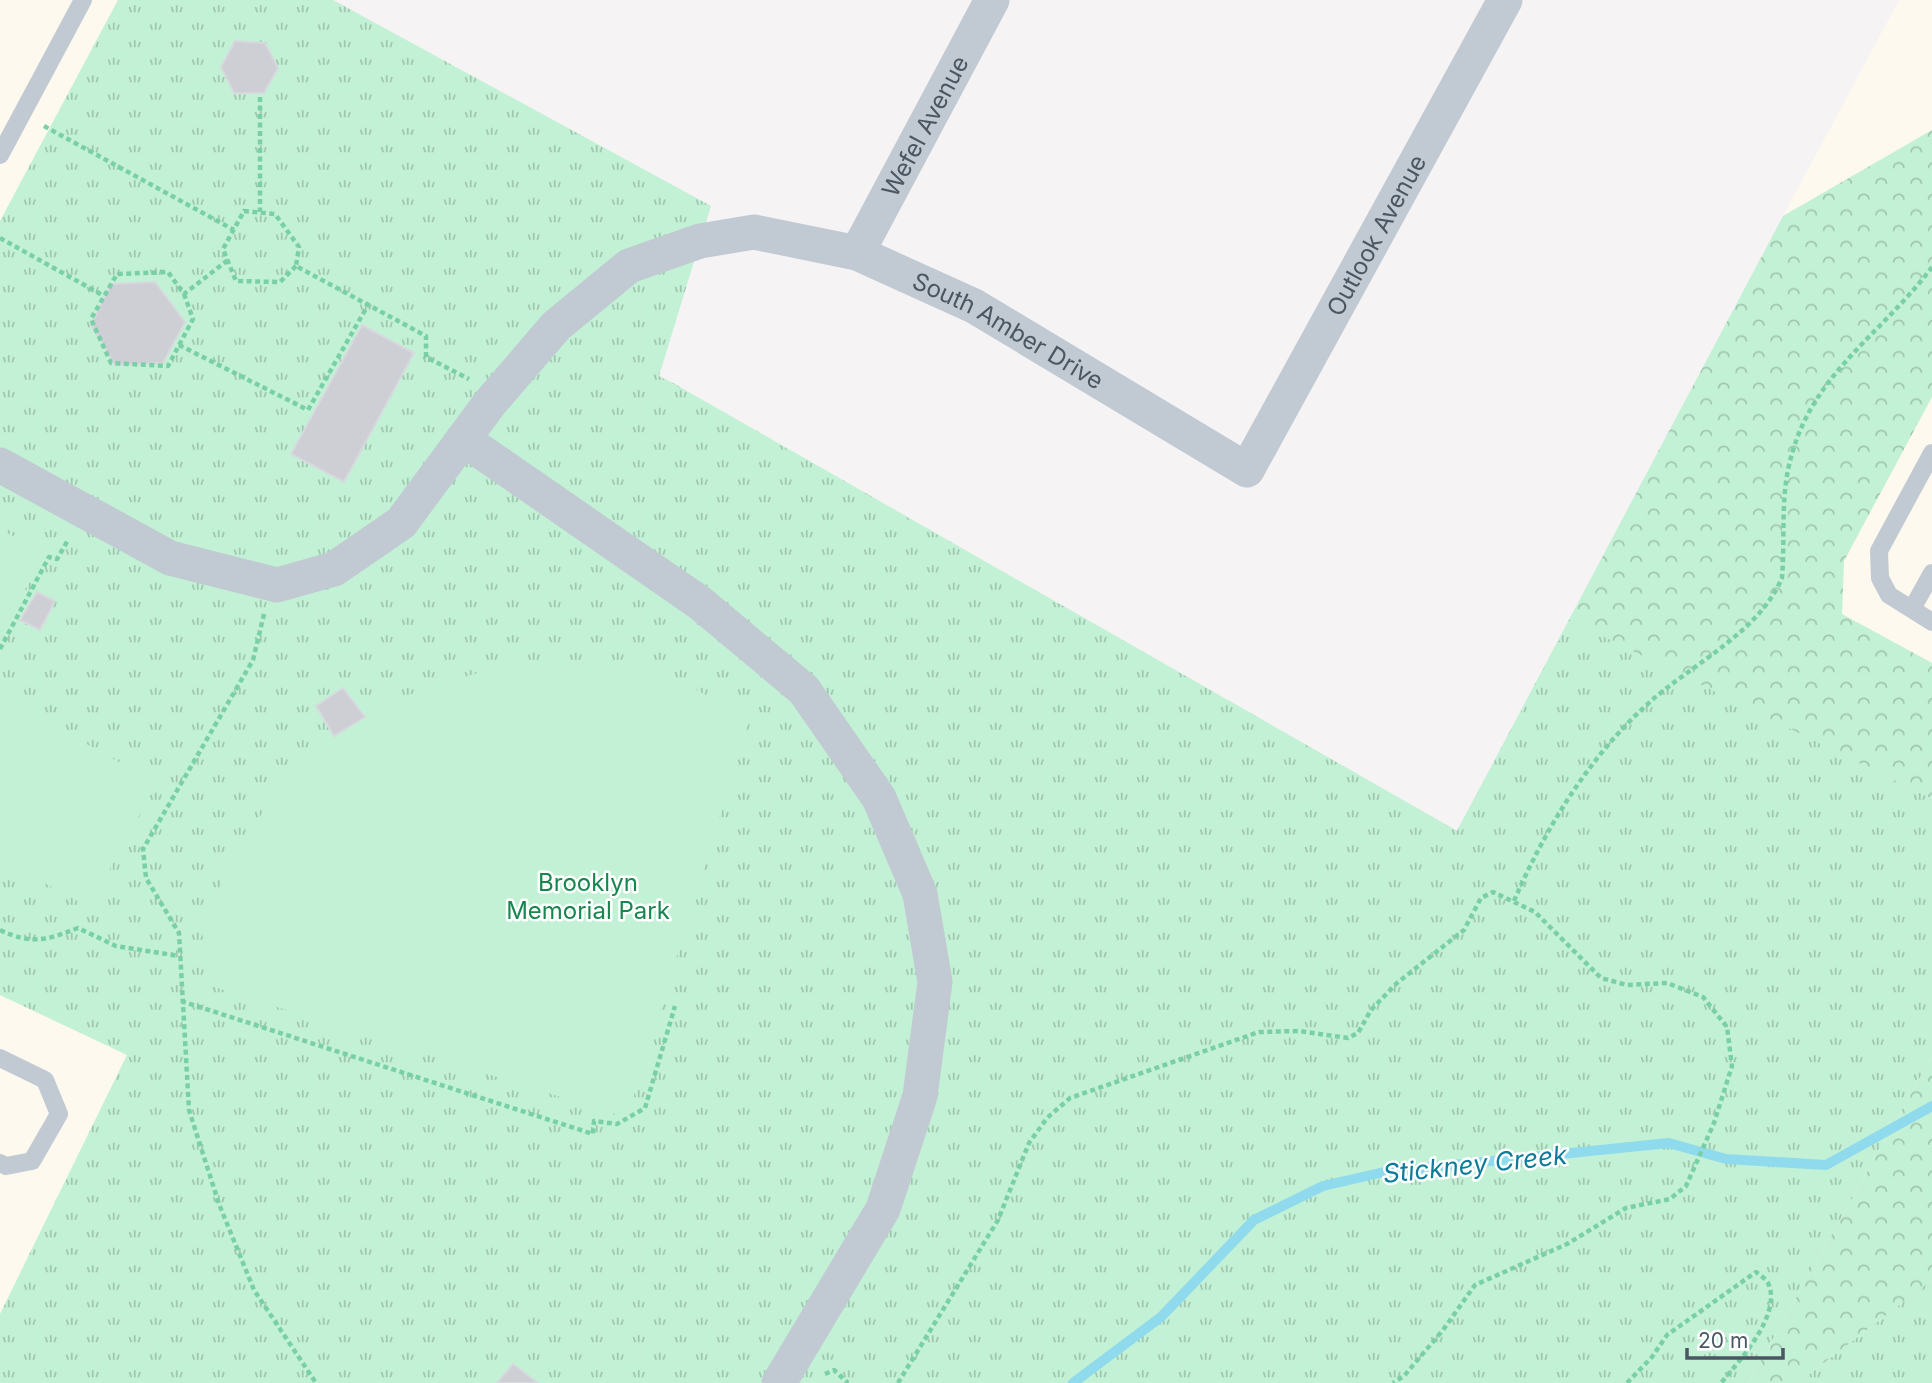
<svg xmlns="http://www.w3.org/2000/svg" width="1932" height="1383" viewBox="0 0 1932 1383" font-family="Inter,sans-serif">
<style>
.commercial{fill:#fdf9ef}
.forest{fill:url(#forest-crowns)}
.park{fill:url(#park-tufts)}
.pitch{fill:#c3f1d5}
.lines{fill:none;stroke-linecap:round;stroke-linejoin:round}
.stream{stroke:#90daee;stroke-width:10}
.building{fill:#cdcfd5;stroke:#d7d9de;stroke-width:2}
.path{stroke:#7ad0a6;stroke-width:4.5;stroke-dasharray:5 3.5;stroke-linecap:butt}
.lane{stroke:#c1cad2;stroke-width:18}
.street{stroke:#c1cad2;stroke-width:35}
.labels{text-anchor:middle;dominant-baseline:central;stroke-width:5;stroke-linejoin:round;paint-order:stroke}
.street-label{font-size:24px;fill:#4a5661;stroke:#fff}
.park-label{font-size:24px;fill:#17864f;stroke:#fff}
.water-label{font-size:26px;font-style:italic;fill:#0c7c9b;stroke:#fff}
</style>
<defs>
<pattern id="forest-crowns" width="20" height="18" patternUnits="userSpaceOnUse" patternTransform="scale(1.75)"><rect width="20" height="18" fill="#c3f1d5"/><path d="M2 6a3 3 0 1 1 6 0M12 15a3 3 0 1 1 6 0" fill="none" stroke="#a0c6b0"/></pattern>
<pattern id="park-tufts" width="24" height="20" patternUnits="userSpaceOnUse" patternTransform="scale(1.75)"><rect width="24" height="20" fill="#c3f1d5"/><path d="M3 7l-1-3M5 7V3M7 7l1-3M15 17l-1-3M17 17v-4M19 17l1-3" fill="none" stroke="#a0c6b0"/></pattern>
</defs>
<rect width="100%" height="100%" fill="#f5f3f3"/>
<!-- commercial -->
<path class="commercial" d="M0 0H118L0 221Z
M1899 0H1932V130L1783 216Z
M1932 397V663L1842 615 1844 561Z
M0 995 127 1055 0 1314Z"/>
<!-- forest -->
<path class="forest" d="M1932 130V397L1844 561 1842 614 1932 663V799L1867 767 1653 1014 659 375 1457 831 1783 216Z
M1932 1056V1280L1798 1383H1748Z"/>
<!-- park -->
<path class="park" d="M118 0H333L711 206 659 376 1457 831 1570 620 1932 799V1056L1748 1383H0V1314L127 1055 0 995V221Z
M1932 1280V1383H1798Z"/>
<!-- pitch -->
<path class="pitch" d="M0 529 45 553 0 635Z
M502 665 660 671 750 718 627 1118 211 986 200 921 292 761 393 700Z
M3 698 157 783 89 907 0 859V704Z"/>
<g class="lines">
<!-- stream -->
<path class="stream" d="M1073 1383 1161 1317 1254 1220 1323 1186 1384 1172 1669 1143 1726 1159 1826 1165 1932 1106"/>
</g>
<!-- building -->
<path class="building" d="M235 41 265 43 278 68 264 93H234L221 67Z
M155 282 185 322 163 363 115 365 91 325 111 284Z
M362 325 414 353 344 482 291 454Z
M37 592 55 601 40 630 20 620Z
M343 688 365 717 334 736 316 706Z
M513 1364 538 1383H497Z"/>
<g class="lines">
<!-- path -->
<path class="path" d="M260 97V212
M44 126 234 230
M0 238 104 296
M296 266 280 282 236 281 223 249 244 211 275 214 299 247 296 266 426 336V357L469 379
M184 294 193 319 168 366 111 363 91 319 117 274 168 272 184 294 228 260
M179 345 308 410 368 305
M264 614 253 660 143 849 146 878 179 933 189 1110 219 1204 254 1290 316 1383
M0 649 49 557 57 559 68 540
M1514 901C1546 827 1590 755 1651 701 1694 663 1759 632 1782 578 1785 543 1781 505 1788 470 1807 376 1878 339 1932 267
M0 930C32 945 47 940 78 928L116 946 179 956
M181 1001 593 1134 594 1121 617 1124 645 1108 675 1006
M825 1374 834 1370 848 1383
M898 1383 998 1220 1029 1143 1047 1118 1070 1098 1259 1032 1299 1031 1348 1038 1358 1033 1371 1010 1397 983 1464 930 1481 898 1493 892 1535 912 1601 978 1627 985 1667 983 1703 997 1727 1027 1732 1066 1714 1123 1686 1186 1670 1199 1626 1208 1567 1244 1475 1285 1443 1330 1404 1376 1393 1383
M1627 1383 1652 1357 1667 1335 1756 1272C1760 1275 1766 1279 1768 1283 1783 1314 1739 1361 1721 1383"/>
<!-- lane -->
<path class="lane" d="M0 155 83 0
M1932 453 1879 551 1880 578 1889 595 1932 622
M1912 609 1932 573
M0 1058 45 1080 59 1114 32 1161 6 1166 0 1163"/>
<!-- street -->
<g class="street">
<path id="s1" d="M857 253 992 0"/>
<path d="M463 439 700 603 804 690 879 798 920 894 935 982 920 1096 883 1209 779 1383"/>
<path id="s2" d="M0 465 170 558 277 585 334 569 401 523 490 403 556 326 629 266 700 241 754 232 857 253 974 306 1247 470 1505 0"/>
</g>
</g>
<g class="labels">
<!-- street labels -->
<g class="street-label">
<text stroke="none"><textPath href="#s1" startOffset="144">Wefel Avenue</textPath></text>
<text stroke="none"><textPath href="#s2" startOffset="1740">Outlook Avenue</textPath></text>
<text stroke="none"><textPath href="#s2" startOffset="1195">South Amber Drive</textPath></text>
</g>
<!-- park labels -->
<g class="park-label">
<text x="588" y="882">Brooklyn<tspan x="588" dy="28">Memorial Park</tspan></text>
</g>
<!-- water labels -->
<g class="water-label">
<text transform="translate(1475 1164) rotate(-6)">Stickney Creek</text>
</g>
</g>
<!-- scale -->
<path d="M1687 1348v10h96v-10" fill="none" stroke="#4a5661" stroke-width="3.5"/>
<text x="1698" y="1348" font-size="21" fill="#4a5661" stroke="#ffffff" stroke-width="5" paint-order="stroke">20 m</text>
</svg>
